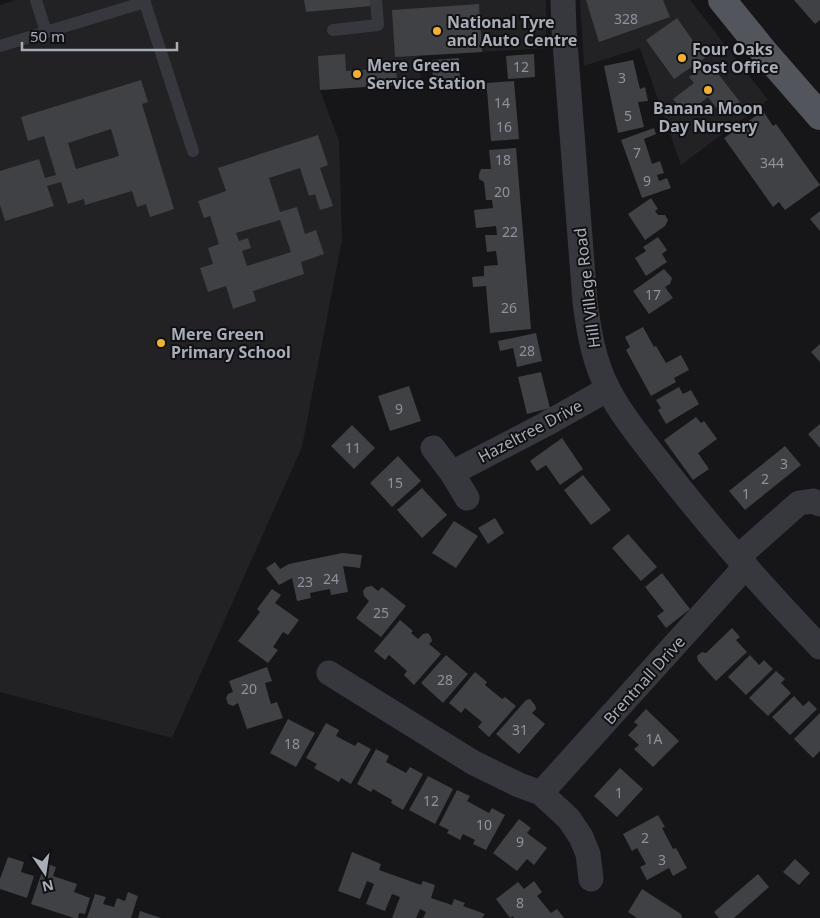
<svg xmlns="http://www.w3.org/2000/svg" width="820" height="918" viewBox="0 0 820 918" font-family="'Noto Sans',sans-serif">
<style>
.built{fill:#222225}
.building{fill:#404145;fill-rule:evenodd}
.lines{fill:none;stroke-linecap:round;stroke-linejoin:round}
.service{stroke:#37383d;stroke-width:12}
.minor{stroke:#37383d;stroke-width:25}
.primary{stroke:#53555c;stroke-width:28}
.poi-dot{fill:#f2b134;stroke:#111113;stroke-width:2}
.labels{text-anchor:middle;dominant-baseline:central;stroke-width:4;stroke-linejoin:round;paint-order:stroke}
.number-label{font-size:14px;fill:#8e929b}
.poi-label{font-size:16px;font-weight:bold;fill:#a8adb8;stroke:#111113;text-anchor:start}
.street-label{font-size:16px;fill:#a8adb8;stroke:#111113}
</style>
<rect width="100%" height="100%" fill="#161618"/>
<!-- built -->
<path class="built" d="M15 0H546V48L419 56 421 83 320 90 339 141 342 240 302 447 172 738 0 692V5Z
M580 0H690L768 100 681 165 640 48 584 66Z"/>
<!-- building -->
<path class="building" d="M304 0H370L371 6 306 12Z
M586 0H663L670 17 599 42Z
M794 0H820V20L815 24Z
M479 4 482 52 395 57 392 10Z
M677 18 705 58 674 79 646 40Z
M345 54 346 71 396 68 397 85 320 90 318 56Z
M534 54 535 77 508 79 506 56Z
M459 58 460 78 433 80 432 60Z
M633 60 640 89 645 87 648 101 638 102 644 127 618 133 604 66Z
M709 62 740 102 722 115 708 97 685 115 673 99 694 83 689 77Z
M141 80 148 102 142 104 174 209 150 217 146 204 137 207 132 191 85 205 84 199 68 204 61 182 47 186 54 206 5 221 0 205V171L39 159 45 178 56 175 44 136 28 141 21 117ZM111 129 119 156 76 169 68 143Z
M514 81 519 139 491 141 487 90 475 91 474 84Z
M763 111 773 126 776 124 820 185 785 210 779 202 773 207 724 138Z
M654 128 656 134 644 139 652 164 660 161 664 173 657 175 659 181 667 178 671 188 642 198 621 140Z
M318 135 328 165 320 168 333 206 320 210 315 194 309 196 300 168 269 178 280 212 297 207 305 234 316 230 324 254 301 262 304 274 253 291 256 301 233 309 226 286 208 292 200 268 213 264 208 248 219 244 210 216 204 218 198 201 226 191 218 168ZM280 220 291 252 247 266 242 251 251 248 248 238 239 241 236 233Z
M516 148 531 329 490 333 486 286 473 287 472 277 484 276V266L498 265 496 251 487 252 485 235H497L496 226 476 228 474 210 493 208 492 200H486L484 182 479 179V174L481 169H491L489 150Z
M651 198 658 209 655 211 658 215H665L668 220 665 226 645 240 628 214Z
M820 211V231L810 219Z
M658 237 667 250 662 254 667 262 646 276 635 258 646 251 643 247Z
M664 269 672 278 670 284 665 287 673 298 649 314 633 291Z
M643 327 654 347 656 346 666 363 681 355 689 370 674 378 676 382 651 396 626 350 630 347 625 337Z
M536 333 542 361 517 367 513 348 500 351 498 341Z
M820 344V362L811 352Z
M541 372 550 408 527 414 518 377Z
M409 386 421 421 390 431 378 396Z
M679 387 683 394 691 390 699 404 666 424 658 410 661 408 656 400Z
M696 417 701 423 704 421 717 439 698 453 709 469 693 480 664 440Z
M820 424V448L808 434Z
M352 425 375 448 354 469 331 446Z
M562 438 583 469 560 485 546 465 537 471 530 461Z
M785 446 801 465 745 510 729 491Z
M398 456 421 481 392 507 370 483Z
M583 475 611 510 591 525 564 490Z
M422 488 447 515 422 538 397 510Z
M495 518 504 533 488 544 478 528Z
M454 521 478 536 456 568 432 553Z
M628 534 657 567 641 581 612 548Z
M342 553 362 555 360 568 343 566 348 592 331 595 330 589 310 593 311 598 297 601 292 578 279 585 266 568 275 562 280 569 289 564Z
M662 573 690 609 666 628 657 616 664 611 645 587Z
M372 586 378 591 382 587 406 606 381 637 356 618 369 601 364 596 363 591 366 587Z
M272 589 281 595 275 603 299 620 288 635 283 632 273 647 278 650 268 663 238 641 260 612 257 609Z
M400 620 413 631 411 633 418 639 423 634 428 633 431 637 432 641 429 644 441 654 414 685 404 675 407 671 389 655 385 660 374 651Z
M732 628 740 637 736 640 747 652 716 681 698 661 697 656 702 652 706 653Z
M446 655 468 674 443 703 421 683Z
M750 655 759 665 764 660 773 669 746 695 728 677Z
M267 667 272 681 265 683 268 694 271 704 277 702 283 718 247 729 238 703 233 706 228 704 226 698 228 694 233 692 229 681Z
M776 671 785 679 781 683 791 693 768 716 749 698Z
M475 672 487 682 485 685 502 699 505 697 516 706 489 737 478 727 482 722 465 708 461 713 449 703Z
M794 696 803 706 809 701 817 709 790 735 772 717Z
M530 699 535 705 536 709 532 713 545 724 519 754 496 734 526 700Z
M646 709 679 741 653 767 634 749 639 745 628 735 638 725 634 722Z
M820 713V751L813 758 794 739Z
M288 719 315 733 296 767 270 753Z
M326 723 339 730 336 736 355 746 358 742 371 749 351 784 341 778 339 782 314 768 317 764 306 758Z
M376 749 389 756 386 762 406 773 410 767 423 774 403 810 391 803 392 800 373 789 371 792 357 784Z
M620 768 643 789 617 817 594 796Z
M428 776 453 789 435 824 409 810Z
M457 790 470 796 467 801 489 813 492 808 505 815 486 850 473 844 475 840 463 834 460 840 447 833 449 830 439 825Z
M658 815 665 827 662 828 673 849 676 848 687 868 673 876 669 868 647 880 640 867 646 864 637 848 632 851 623 834Z
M519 819 531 828 527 833 547 848 534 865 527 859 517 871 493 853Z
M352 852 381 864 379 870 421 885 423 881 435 885 431 898 452 905 454 899 465 903 463 906 485 914 482 918H423L426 912 420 909 416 918H392L400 897 392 894 385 911 366 904 374 884 367 881 360 899 338 891Z
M8 857 24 862 21 872 34 876 27 898 0 889V879Z
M795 859 810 873 799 885 783 872Z
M45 863 56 867 53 876 77 884 74 892 90 898 85 914 79 913 78 918H74L31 904Z
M758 874 769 887 734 918H719L714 912Z
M534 881 542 892 537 896 551 913 557 909 564 918H514L513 916 510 918 496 899 518 882 524 889Z
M642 889 681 914 682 918H637L628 912Z
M128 892 138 896 131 918H87L95 894 106 897 103 904 114 907 117 898 125 901Z
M140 911 161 918H138Z"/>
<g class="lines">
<!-- service -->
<path class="service" d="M36 0 46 32
M144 0 193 151
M333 30 378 25 376 0
M0 46 145 2"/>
<!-- minor -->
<path class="minor" d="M563 0 564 30 585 302C589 332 594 362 608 389 621 414 639 436 656 458 707 524 762 587 820 647
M433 448 452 473 467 498
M452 473 546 424 608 389
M738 557 799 503 813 501 820 504
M329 673 474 763 519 785 541 793 569 819 581 837 588 854 591 879
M541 793 746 566"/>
<!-- primary -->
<path class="primary" d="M722 0 765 53 820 116"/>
</g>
<!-- markers -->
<g class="poi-dot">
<circle cx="437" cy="31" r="5"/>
<circle cx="682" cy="58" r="5"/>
<circle cx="357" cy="74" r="5"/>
<circle cx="708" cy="90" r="5"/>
<circle cx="161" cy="343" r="5"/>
</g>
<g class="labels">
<!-- number labels -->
<g class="number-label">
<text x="626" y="18">328</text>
<text x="521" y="66">12</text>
<text x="622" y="77">3</text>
<text x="502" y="102">14</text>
<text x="628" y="115">5</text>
<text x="504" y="126">16</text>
<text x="637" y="152">7</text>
<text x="503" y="159">18</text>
<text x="772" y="162">344</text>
<text x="647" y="180">9</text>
<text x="502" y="191">20</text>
<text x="510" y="231">22</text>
<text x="653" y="294">17</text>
<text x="509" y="307">26</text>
<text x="527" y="350">28</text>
<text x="399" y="408">9</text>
<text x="353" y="447">11</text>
<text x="784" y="463">3</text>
<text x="765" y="478">2</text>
<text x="395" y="482">15</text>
<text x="746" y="493">1</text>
<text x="331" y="578">24</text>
<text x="305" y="581">23</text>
<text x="381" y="612">25</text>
<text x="445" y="679">28</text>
<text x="249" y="688">20</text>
<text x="520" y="729">31</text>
<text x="654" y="738">1A</text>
<text x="292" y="743">18</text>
<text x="619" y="792">1</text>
<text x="431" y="800">12</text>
<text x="484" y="824">10</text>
<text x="645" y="837">2</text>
<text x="520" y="841">9</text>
<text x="662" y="859">3</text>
<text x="520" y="902">8</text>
</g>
<!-- poi labels -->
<g class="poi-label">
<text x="447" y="22">National Tyre<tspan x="447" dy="18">and Auto Centre</tspan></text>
<text x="692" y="49">Four Oaks<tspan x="692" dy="18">Post Office</tspan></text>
<text x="367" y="65">Mere Green<tspan x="367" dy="18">Service Station</tspan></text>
<text x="708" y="108" text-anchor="middle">Banana Moon<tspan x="708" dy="18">Day Nursery</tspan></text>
<text x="171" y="334">Mere Green<tspan x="171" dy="18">Primary School</tspan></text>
</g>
<!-- street labels -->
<g class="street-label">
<text transform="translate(587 288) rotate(-97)">Hill Village Road</text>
<text transform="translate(530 431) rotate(-28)">Hazeltree Drive</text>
<text transform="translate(644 680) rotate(-48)">Brentnall Drive</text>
</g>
</g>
<!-- north arrow -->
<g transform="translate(45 873) rotate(167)" stroke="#111113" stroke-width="4" paint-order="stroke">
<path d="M0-4L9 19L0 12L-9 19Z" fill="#a8adb8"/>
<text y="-8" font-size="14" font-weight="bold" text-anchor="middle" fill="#a8adb8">N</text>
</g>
<!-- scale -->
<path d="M22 42v8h155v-8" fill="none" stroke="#a8adb8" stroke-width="2.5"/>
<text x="30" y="42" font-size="15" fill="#a8adb8" stroke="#111113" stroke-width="4" paint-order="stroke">50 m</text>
</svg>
